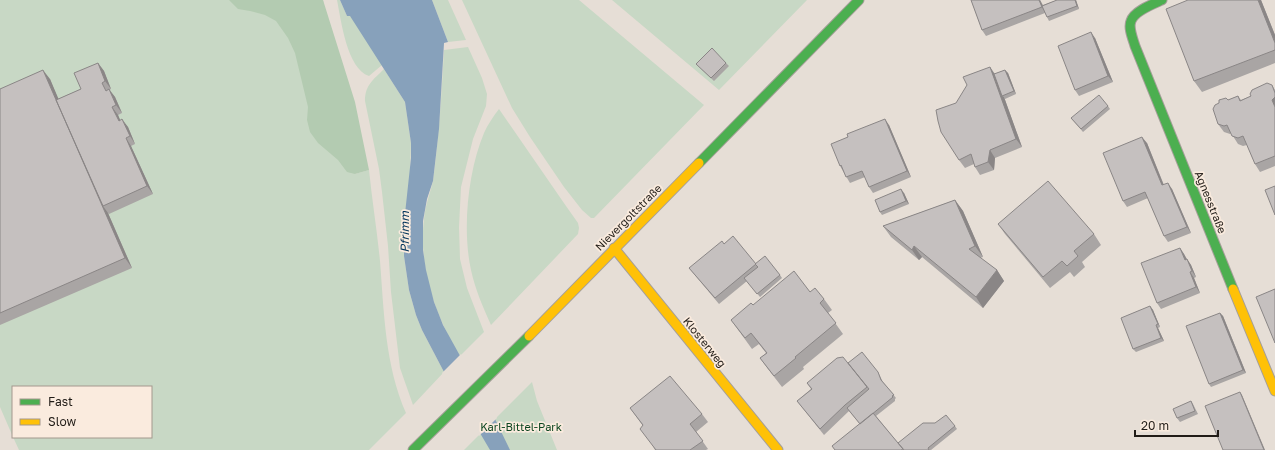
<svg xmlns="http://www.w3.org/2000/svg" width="1275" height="450" viewBox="0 0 1275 450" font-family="'Golos Text',sans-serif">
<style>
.green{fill:#c8d8c5}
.forest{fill:#b3cbb1}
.water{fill:#87a1bb}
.pier{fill:#e6ded6}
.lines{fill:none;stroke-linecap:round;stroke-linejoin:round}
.fast-casing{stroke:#a59f99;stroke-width:11}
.slow-casing{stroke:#a59f99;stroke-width:11}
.fast{stroke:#4caf50;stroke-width:9}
.slow{stroke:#ffc107;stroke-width:9}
.wall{fill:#a9a5a4}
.shaded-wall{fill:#8a8686}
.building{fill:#c5c0bf;stroke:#8a8686}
.labels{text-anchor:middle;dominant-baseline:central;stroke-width:3.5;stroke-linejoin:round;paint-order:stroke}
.street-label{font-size:11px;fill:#211c17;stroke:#faebde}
.park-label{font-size:11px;fill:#0d4621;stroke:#faebde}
.water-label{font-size:12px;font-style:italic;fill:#02345b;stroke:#faebde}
</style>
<rect width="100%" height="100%" fill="#e6ded6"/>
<!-- green -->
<path class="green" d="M0 0H323L355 174 369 170C372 200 377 230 380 261 384 312 385 365 406 413L369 450H19L13 437H151V387H13V437L0 407Z
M337 0H340L347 16 350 15 382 65 369 76C347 69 341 20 337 0Z
M432 0H448L466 40 448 42Z
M462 0H579L704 105 594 218H591L582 210 564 187 530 137 512 108Z
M612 0H807L719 90Z
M468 47 482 78 487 94 486 106 473 139 461 187 459 227 460 259 467 288 484 332 460 356C435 316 418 266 424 219 425 206 430 194 433 181 434 173 435 164 436 156 440 121 442 85 444 50Z
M384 69 405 102 411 143 410 175 404 238V256L409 290 416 315 422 330 444 372 413 405 400 368 391 292 388 246 382 192 379 169 365 101C365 85 373 80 384 69Z
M499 109 566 206 578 223 579 228 578 234 491 325C483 307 475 289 471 270 462 229 468 171 484 133 488 124 493 117 499 109Z
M532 382 537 401 557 450H464Z"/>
<!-- forest -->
<path class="forest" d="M229 0H323L355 102 369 170 355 174 347 172 338 160 318 143 310 132 307 120 308 107 295 53 288 38 276 21 265 15 250 11 238 9Z"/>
<!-- water -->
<path class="water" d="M340 0H432L448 42 444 43 439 129 433 181 427 199 423 221V250L426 270 434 302 443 325 495 419 510 450H490L444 372 422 330 416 315 409 290 404 256V223L411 158V143L405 102 350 16H347Z"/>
<!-- pier -->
<path class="pier" d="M461 354 497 418 479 436 442 373Z"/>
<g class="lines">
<!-- fast casing -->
<g class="fast-casing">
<path id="fast" d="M1162 0C1153 4 1134 11 1131 21 1128 28 1133 39 1135 46L1233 289
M699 163 859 0
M413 450 529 336"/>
</g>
<!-- slow casing -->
<g class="slow-casing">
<path id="slow" d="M614 248 778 450
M1233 289 1275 391
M529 336 699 163"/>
</g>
<!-- fast -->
<use href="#fast" class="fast"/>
<!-- slow -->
<use href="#slow" class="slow"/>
</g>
<!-- wall -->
<path class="wall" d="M971 0H1040L1043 5 1057 0H1076L1079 9 1049 21 1045 13 986 36 982 30Z
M1188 0H1261L1275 35V63L1202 92 1194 81Z
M1095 38 1113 82 1079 96 1075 90Z
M98 63 104 71 111 89 109 90 115 97 122 113 118 115 120 120 128 127 135 144 131 146 153 194 109 214 108 213 132 268 0 325V89L50 79 58 99 81 89Z
M726 63 729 66 714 81 699 67 696 64Z
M990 67 995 74 1005 70 1008 73 1016 94 1005 99 1004 97 1022 147 995 158 994 170 980 175 975 167 974 164 965 168 959 160Z
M1272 85 1275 90V166L1260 172 1255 164 1247 145 1243 146 1238 144 1231 133 1230 134 1224 132 1218 124 1228 100 1238 96 1241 100 1251 96Z
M1108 106 1110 109 1083 132 1071 118Z
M889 125 911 177 873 193 869 187 865 177 850 183 840 166Z
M1147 143 1164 185 1172 189 1191 233 1168 242 1164 236 1148 198 1127 207 1123 201Z
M904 193 909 204 882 215 880 212Z
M955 200 963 211 983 257 980 258 997 270 1004 281 983 308 922 257 919 260 891 237 883 226Z
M998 224 1094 234 1101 245 1082 262 1085 267 1074 277 1070 272 1050 288 1005 234Z
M1180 248 1184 254 1187 259 1191 265 1196 277 1194 278 1200 293 1161 309 1157 303Z
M755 263 780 275 782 278 760 297 747 281 719 304 689 268Z
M810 292 824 299 832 310 828 313 843 334 803 367 804 369 782 387 768 369 760 358 766 353 759 344 752 349 731 320 753 305Z
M1150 306 1153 310 1160 327 1158 328 1164 341 1136 352 1133 349Z
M1220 313 1223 316 1246 373 1211 387 1209 384Z
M848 363 878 372 883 382 896 398 895 399V401L876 416 898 443 955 426 957 429 931 450H835L832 446 860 424 849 411 824 435 797 401 811 389 807 383Z
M1191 401 1193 404 1198 414 1180 422 1177 418Z
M630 408 702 414 708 422 696 432 708 449 706 450H655L643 426Z"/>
<!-- shaded-wall -->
<path class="shaded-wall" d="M1039 0H1040L1046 13 1042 7Z
M1075 0H1076L1079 9 1077 6Z
M1258 0H1261L1275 35V43Z
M1091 32 1095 38 1113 82 1108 76Z
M98 63 104 71 111 89 105 81Z
M990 67 995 75 1002 96 1004 97 1022 147 1016 139Z
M43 70 50 79 104 205 103 206 108 213 132 268 125 258Z
M1005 70 1008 73 1016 94 1014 91Z
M109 89 115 97 122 113 116 105Z
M1275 97V107L1272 100Z
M112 107 118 115 124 129 119 121Z
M122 119 128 127 135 144 130 136Z
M885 119 889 125 911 177 907 171Z
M1142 137 1147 143 1166 191 1162 185Z
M126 138 131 146 153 194 147 186Z
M990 150 995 158 994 170 988 162Z
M1168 183 1172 189 1191 233 1187 227Z
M901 189 904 193 909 204 906 201Z
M955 200 963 211 983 257 975 246Z
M914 246 922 257 919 260 912 250Z
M1180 248 1184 254 1190 266 1185 260Z
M1187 259 1191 265 1196 277 1192 271Z
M997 270 1004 281 983 308 976 297Z
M1190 272 1194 278 1200 293 1196 287Z
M1150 306 1153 310 1160 327 1158 324Z
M1220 313 1223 316 1246 373 1243 370Z
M1156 325 1158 328 1164 341 1161 338Z
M1240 392 1242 395 1265 450H1264Z"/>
<!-- building -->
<path class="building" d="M971 0H1039L1042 7 982 30Z
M1057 0H1075L1077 6 1047 17 1042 6Z
M1188 0H1258L1275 43V50L1194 81 1166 9Z
M1091 32 1108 76 1075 90 1058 46Z
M712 48 726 63 711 78 696 64Z
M98 63 105 81 102 83 106 91 109 89 116 105 112 107 119 121 122 119 130 136 126 138 147 186 103 206 56 100 81 89 74 73Z
M990 67 1016 139 990 150 988 162 975 167 971 154 959 160 941 132 938 121 936 110 956 103 967 85 963 77Z
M43 70 125 258 0 313V89Z
M1005 70 1014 91 1002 96 994 74Z
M1267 83 1272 85 1275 93V97L1272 100 1275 107V156L1255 164 1243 136 1238 138 1232 136 1227 125 1224 126 1218 124 1213 109 1215 105 1219 103V100L1226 98 1228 100 1238 96 1240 101 1251 96 1250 94 1252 90Z
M1099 95 1108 106 1081 129 1071 118Z
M885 119 907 171 869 187 862 171 846 177 841 165 840 166 831 144 848 137 847 134Z
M1142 137 1162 185 1168 183 1187 227 1164 236 1145 192 1123 201 1103 153Z
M1048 181 1094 234 1074 251 1078 256 1067 266 1062 261 1043 277 998 224Z
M1275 186V215L1265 190Z
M901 189 906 201 880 212 875 200Z
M955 200 975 246 969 249 997 270 976 297 914 246 912 250 883 226Z
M733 236 756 264 715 298 689 268 722 241 724 244Z
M1180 248 1185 260 1187 259 1192 271 1190 272 1196 287 1157 303 1141 263Z
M765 256 780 275 757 294 744 278 758 267 755 264Z
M794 271 810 292 815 288 824 299 820 303 836 323 795 357 796 358 774 376 760 358 767 353 751 333 745 338 731 320 751 303 753 305Z
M1275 289V343L1256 297Z
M1150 306 1158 324 1156 325 1161 338 1133 349 1121 318Z
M1220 313 1243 370 1209 384 1186 326Z
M862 352 878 372 881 380 894 395 892 396 893 397 860 424 847 408 869 389 848 363Z
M843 357 867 387 845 405 820 429 797 401 812 389 807 383 837 358Z
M670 376 702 414 690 424 703 441 690 450H656L640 429 643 425 630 408Z
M1240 392 1264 450H1223L1205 406Z
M1191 401 1195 411 1177 418 1173 409Z
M873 413 903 449 901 450H835L832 446Z
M946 415 955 426 928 448 929 450H904L898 443 923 423H935Z"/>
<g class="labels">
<!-- street labels -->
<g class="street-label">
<text transform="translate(1211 202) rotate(68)">Agnesstraße</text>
<text transform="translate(628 217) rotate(-45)">Nievergoltstraße</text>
<text transform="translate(705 342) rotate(51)">Klosterweg</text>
</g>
<!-- park labels -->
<g class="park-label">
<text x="521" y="426">Karl-Bittel-Park</text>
</g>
<!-- water labels -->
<g class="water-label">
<text transform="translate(404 232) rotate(-90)">Pfrimm</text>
</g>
</g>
<!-- legend -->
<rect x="12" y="386" width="140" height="52" fill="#faebde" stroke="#a3988e"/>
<rect x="20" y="399" width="20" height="6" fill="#4caf50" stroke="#a3988e"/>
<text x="48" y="406" font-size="12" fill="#211c17">Fast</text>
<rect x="20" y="419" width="20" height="6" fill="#ffc107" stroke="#a3988e"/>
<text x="48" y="426" font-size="12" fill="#211c17">Slow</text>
<!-- scale -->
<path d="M1135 430v6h83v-6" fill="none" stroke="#211c17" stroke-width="2"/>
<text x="1141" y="430" font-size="12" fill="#211c17" stroke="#faebde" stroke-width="3" paint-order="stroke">20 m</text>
</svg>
